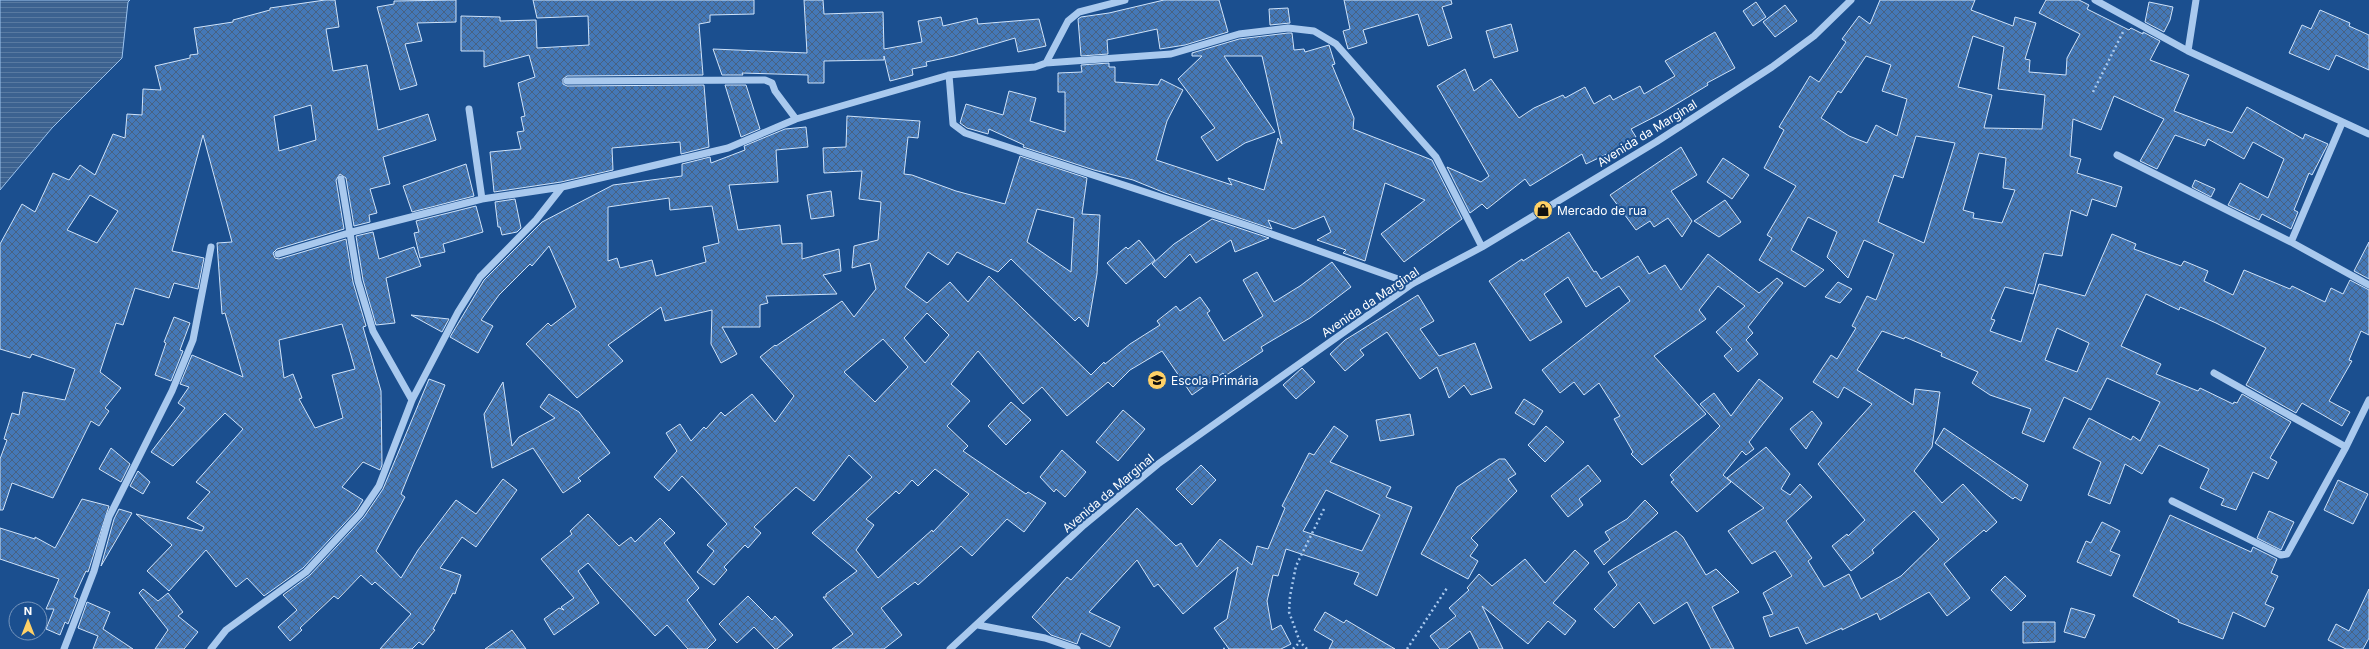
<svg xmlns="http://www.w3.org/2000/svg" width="2369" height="649" viewBox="0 0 2369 649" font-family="Inter,sans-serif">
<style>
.water{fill:url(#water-rules);stroke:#9cc4f0}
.building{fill:url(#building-cross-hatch);stroke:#cfe3fa;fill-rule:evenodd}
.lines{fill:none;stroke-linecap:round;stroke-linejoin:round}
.path{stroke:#a9c9ee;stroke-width:2.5;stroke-dasharray:2 3;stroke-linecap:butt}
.minor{stroke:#a9c9ee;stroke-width:7}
.labels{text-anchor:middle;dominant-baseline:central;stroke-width:4;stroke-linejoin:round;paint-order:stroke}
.street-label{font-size:12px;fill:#fff;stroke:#1b4f8f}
.poi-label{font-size:12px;fill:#fff;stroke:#1b4f8f;text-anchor:start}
</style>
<defs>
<pattern id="water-rules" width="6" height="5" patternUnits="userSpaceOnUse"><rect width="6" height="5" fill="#3c6290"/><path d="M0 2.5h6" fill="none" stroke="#597aa1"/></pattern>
<pattern id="building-cross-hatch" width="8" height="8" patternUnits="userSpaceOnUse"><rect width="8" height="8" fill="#4478b7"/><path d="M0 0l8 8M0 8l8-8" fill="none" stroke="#486282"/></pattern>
</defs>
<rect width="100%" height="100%" fill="#1b4f8f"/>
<!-- water -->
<path class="water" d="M0 0H130L128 2 122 58 52 128 0 190Z"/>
<!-- building -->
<path class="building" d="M325 0H335L339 27 326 29 333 71 367 65 378 130 428 114 436 140 383 157 390 184 370 189 377 213 369 215 370 222 354 226 346 178 340 174 336 180 344 229 277 249 273 253 275 258 279 259 346 239 353 282 366 326 363 327 381 391 382 465 380 470 363 462 342 487 363 500 356 511 303 568 264 596 247 578 236 587 206 550 169 591 147 571 172 545 136 514 202 531 204 527 187 518 210 492 196 482 243 429 225 413 173 466 151 452 185 408 178 403 189 387 180 384 192 355 243 377 225 313 222 314 217 243 232 242 203 135 172 251 204 258 198 289 174 283 169 298 135 288 123 325 116 323 100 372 121 388 105 408 109 411 99 426 91 421 53 498 12 483 3 510H0V459L7 440 4 439 12 413 19 415 23 392 65 400 75 369 32 354 30 358 0 349V244L22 204 35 212 53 173 69 180 80 165 95 175 113 134 125 138 127 114 142 115 143 89 161 90 155 66 190 58V55L198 54 194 28 233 22V20L270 10V8ZM311 105 316 140 279 151 274 116ZM90 195 118 211 97 243 67 230ZM342 324 355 369 332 375 343 418 315 428 299 399 302 398 293 374 284 378 279 340Z
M456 0V22L417 23 422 41 405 44 417 85 400 90 377 7 394 4V1Z
M533 0H754V14L710 15V22L699 24 703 75 567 76 563 79V84L567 86 704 85 709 147 681 154 680 142 612 148 613 170 561 182 494 192 490 152 521 149 517 132 524 131 521 117 525 116 518 83 535 77 529 55 484 67V51H461V16L500 17V21L536 20 537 48 589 45 588 16 537 18Z
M804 0H823L824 14 883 12 884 49 922 42 918 21 941 17 943 26 977 18 978 24 1039 19 1046 46 1018 52 1015 38 954 56 926 62 927 66 912 69 913 75 890 81 884 56V60L824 61V83H808V75L742 73 743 75H722L713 49 807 53Z
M1164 0H1219L1228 32 1185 45 1160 49 1157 29 1107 40 1108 54 1081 56 1078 19 1081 17 1109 13Z
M1344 0H1451L1452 4 1442 7 1452 38 1428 46 1418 14 1363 30 1367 43 1348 49 1343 31 1350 29Z
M1880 0H1975L1971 10 2013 26 2015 17 2036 23 2025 59 2030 60 2029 72 2066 75 2067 58 2080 34 2039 13 2046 0H2079L2089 5 2087 9 2129 30 2131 28 2143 34V32L2160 41 2150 60 2189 75 2174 111 2232 133 2247 107 2303 139 2305 134 2328 144 2312 175 2309 173 2294 210 2298 212 2291 229 2262 214 2259 220 2228 205 2240 183 2268 198 2284 159 2253 142 2244 159 2208 139 2205 146 2175 135 2157 169 2140 161 2164 119 2114 96 2101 130 2073 119 2070 156 2081 159 2077 173 2122 187 2116 207 2092 199 2087 216 2071 210 2062 256 2044 253 2033 294 2005 287 1991 319 1995 320 1990 331 2021 342 2039 284 2085 296 2112 234 2136 244 2134 249 2181 266 2184 261 2208 271 2204 281 2233 295 2244 270 2290 289 2292 286 2325 302 2331 288 2343 294 2350 280 2369 290V335L2361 331 2349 360 2352 361 2329 401 2350 412 2342 426 2302 403 2296 413 2246 385 2266 348 2216 323 2180 307 2179 310 2146 294 2121 346 2161 364 2156 374 2198 391 2200 388 2233 404 2234 402 2237 403 2242 394 2291 422 2270 458 2277 462 2268 479 2253 472 2236 510 2221 505 2224 499 2200 488 2209 469 2159 445 2142 474 2125 464 2110 504 2088 495 2101 462 2073 448 2089 418 2131 440 2133 436 2140 441 2160 402 2107 378 2091 410 2064 397 2044 442 2022 433 2031 409 1990 395 1972 383 1978 372 1941 356 1942 353 1905 337 1904 339 1882 331 1857 370 1913 405 1915 389 1940 392 1932 447 1914 471 1942 503 1963 484 1997 522 1986 532 1984 530 1944 564 1970 598 1947 616 1929 592 1880 620 1877 613 1842 630V628L1806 644 1798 627 1770 637 1763 617 1773 614 1763 593 1792 576 1775 551 1752 564 1728 531 1764 508 1727 478 1766 447 1790 474 1781 489 1790 495 1800 484 1812 497 1786 521 1812 558 1808 561 1824 587 1849 574 1861 599 1901 576 1939 539 1914 511 1872 550 1874 553 1851 571 1832 546 1847 534 1848 536 1865 520 1818 464 1872 404 1844 387 1838 398 1813 382 1831 355 1837 359 1856 328 1852 326 1867 296 1876 300 1894 254 1864 240 1848 278 1827 257 1837 232 1808 217 1791 250 1824 270 1805 287 1759 260 1772 238 1767 235 1796 186 1764 168 1784 130 1779 127 1810 76 1819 82 1846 42 1842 39 1859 16 1870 24ZM1973 36 2004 47 1998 89 2045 95 2042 129 1984 128 1992 95 1958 87ZM1866 56 1891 65 1882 91 1907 99 1897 136 1876 125 1867 143 1849 136 1821 118 1838 91 1841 93ZM1916 136 1955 143 1924 243 1878 222 1894 175 1903 178ZM1979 153 2006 158 2003 188 2015 190 2002 223 1973 218 1974 213 1963 210ZM2057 328 2089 343 2077 372 2045 360Z
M1756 2 1766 17 1753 26 1743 11Z
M2149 2 2173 7 2170 20 2164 32 2145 22Z
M1785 5 1797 21 1775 37 1763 22Z
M1288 8 1290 23 1270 25 1269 9Z
M2320 10 2350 23 2349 26 2369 35V70L2336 55 2329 70 2289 53 2302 25 2311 29Z
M1511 24 1518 51 1494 58 1486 31Z
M1715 32 1735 68 1707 83 1708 85 1660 114 1631 129 1636 137 1611 152 1586 164 1582 154 1530 186 1525 179 1487 209 1482 204 1470 213 1447 167 1481 182 1489 176 1437 86 1465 69 1474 91 1491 79 1519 118 1534 108 1563 95 1565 98 1585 87 1594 104 1610 95 1613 100 1640 86 1644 94 1675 76 1665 61Z
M1288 33H1292L1294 50 1304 49 1305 52 1329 45 1335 64 1332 65 1354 118 1353 129 1432 160 1462 219 1404 262 1381 234 1425 200 1385 183 1365 261 1343 253 1346 250 1317 240 1331 232 1324 216 1294 229 1268 220 1272 229 1165 193 1133 180 1094 170 1023 147 1024 145 989 129 988 134 967 128 960 123 966 104 1003 115 1009 91 1036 98 1030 121 1065 132V92H1058V73L1082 72 1081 65 1109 63V67H1115V82L1158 85 1161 79 1183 90 1167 121 1156 160 1232 185 1228 178 1264 190 1278 138 1282 144 1262 56H1224L1275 132 1245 143 1217 161 1201 137 1215 128 1178 79 1202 56H1192V53L1239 39Z
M725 85H746L760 129 741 137Z
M847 116 920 121 918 138 908 137 904 174 912 175 956 191 1005 204 1020 156 1087 178 1082 214 1100 215 1097 274 1088 327 1079 317 1075 321 1011 259 998 272 957 252 948 265 928 252 905 287 927 303 950 282 968 302 989 276 1091 375 1104 362 1105 364 1130 344 1160 325 1157 321 1176 306 1180 311 1200 297 1210 311 1207 313 1224 341 1263 316 1243 280 1257 272 1274 302 1300 286 1332 262 1351 287 1310 318 1261 347 1263 351 1225 376 1223 373 1192 395 1162 351 1130 370 1113 387 1108 382 1067 416 1042 387 1023 404 978 351 951 384 970 401 947 426 968 446 963 451 1026 494 1028 492 1046 503 1024 532 1007 519 972 556 961 546 918 585 915 582 881 608 902 635 884 649H832L853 634 823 597H826V594L857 571 812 533 872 477 849 455 814 501 796 487 754 527 761 533 748 548 745 545 724 567 727 570 714 585 697 572 714 551 707 545 727 524 682 476 669 491 654 477 677 451 666 433 680 424 691 441 704 427 706 429 721 412 725 416 752 394 775 422 794 396 760 357 775 345 776 346 842 301 854 317 876 289 870 263 852 268 854 246 878 240 881 202 859 199 862 171 824 173 823 148 846 147ZM1037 209 1074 218 1071 272 1027 242ZM927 313 949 335 925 363 904 338ZM883 339 908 367 875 402 844 372ZM935 469 969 494 933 532 932 530 878 578 856 550 874 525 866 519 896 491 899 494 912 480 918 486Z
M806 127 808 147 776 150 778 182 729 185 738 230 780 225 782 244 802 243V259L839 249 841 271 823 275 837 294 766 296 768 303 760 305V327H722L737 354 721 363 711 344 712 310 665 321 661 307 608 345 623 361 577 398 526 344 548 323 551 326 576 307 549 246 532 266 530 264 499 295 481 320 493 326 478 353 450 337 484 280 542 222 613 185 682 176V164L710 157 711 163 745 150 744 146 785 129ZM669 198 670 210 712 206 719 243 703 247 706 262 656 276 652 260 620 268 617 258 608 261V207Z
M1681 147 1697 175 1671 191 1692 221 1682 237 1668 218 1654 227 1650 221 1636 230 1610 195Z
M1723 158 1749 175 1732 199 1707 182Z
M466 164 474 196 412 212 403 186Z
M2195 180 2215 189 2211 197 2192 187Z
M831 191 834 216 811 219 807 195Z
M515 199 521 228 517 232 502 235 500 227H498L495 202Z
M1725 200 1741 222 1719 237 1694 221Z
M476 206 483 232 443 244 445 252 420 258 414 233 419 232 416 221Z
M1212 219 1269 238 1235 252 1231 240 1196 263 1190 254 1165 278 1152 264 1174 244Z
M373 232 379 259 414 247 421 266 386 278 395 323 376 325 363 280 356 236Z
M1569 232 1594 272 1596 271 1601 279 1638 256 1649 274 1665 265 1681 290 1708 254 1759 293 1777 278 1783 283 1748 327 1753 333 1746 340 1758 354 1738 372 1724 356 1732 349 1716 332 1745 306 1718 286 1699 310 1706 319 1654 356 1706 414 1642 465 1631 454 1633 452 1614 419 1620 416 1599 383 1584 395 1574 382 1560 393 1542 370 1630 301 1619 286 1586 307 1568 277 1544 294 1562 322 1530 341 1489 281 1522 259 1523 261Z
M1139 240 1155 260 1126 284 1107 263 1126 247 1128 249Z
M2369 242V279L2354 271Z
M1838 282 1852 289 1840 303 1825 297Z
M1418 295 1434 321 1420 329 1439 356 1475 343 1492 388 1471 395 1464 385 1449 398 1437 367 1420 379 1387 332 1360 350 1364 355 1345 371 1330 354 1345 340Z
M411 315 449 319 442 332Z
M174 317 190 323 180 350 183 351 171 381 155 375 166 343 164 342Z
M1302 368 1315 382 1296 399 1283 385Z
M429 379 445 385 401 494 405 497 376 551 401 578 418 550 456 500 476 514 503 479 517 490 476 547 462 537 440 568 461 575 455 594 453 593 433 629 435 630 423 645 419 642 412 649H380L411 614 375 582 372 585 361 575 338 599 334 596 300 628 302 630 290 641 278 627 297 610 283 595 310 575 364 517 383 489Z
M1759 379 1783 398 1749 442 1754 449 1746 455 1742 451 1723 475 1731 482 1697 512 1671 482 1674 480 1670 475 1720 426 1700 404 1714 393 1731 416Z
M503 382 512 446 519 437 555 418 540 407 549 394 579 412 610 453 578 478 581 481 563 493 533 448 492 468 484 414Z
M1524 399 1543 411 1534 425 1515 413Z
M1011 402 1031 420 1006 445 988 426Z
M1123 410 1145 429 1118 461 1096 442Z
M1812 411 1822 423 1806 449 1790 429Z
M1410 414 1414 435 1380 441 1376 420Z
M1334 426 1348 436 1330 462 1391 487 1386 497 1412 507 1377 596 1354 584 1359 573 1286 549 1278 576 1273 575 1267 601 1272 630 1281 625 1291 644 1281 649H1229L1214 628 1227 619 1238 567 1183 614 1158 584 1154 587 1137 560 1089 612 1120 627 1110 647 1081 633 1077 644 1051 635 1032 617 1067 577 1071 580 1137 508 1176 546 1181 543 1197 567 1220 539 1252 565 1257 546 1268 549 1285 508 1282 506 1309 453 1314 455ZM1326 490 1380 515 1362 551 1303 531Z
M1546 426 1564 442 1545 462 1528 445Z
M1944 428 2028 485 2021 501 2015 497 2013 499 1935 443Z
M111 448 130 464 121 482 99 469Z
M1062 450 1086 472 1065 497 1056 489 1054 492 1040 477Z
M1499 459H1505L1516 474 1508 479 1517 491 1471 538 1478 545 1470 556 1478 561 1468 579 1421 554 1457 487Z
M1201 465 1216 480 1192 505 1176 489Z
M1588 465 1601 481 1579 499 1583 505 1568 517 1551 496Z
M138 471 150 482 143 494 130 486Z
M2338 480 2368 494 2353 524 2324 510Z
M82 499 109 506 89 569 88 572 86 571 74 597 78 599 68 624 65 622 60 635 46 629 54 609H46L59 579 0 559V528L35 539V537L55 548Z
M1645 500 1658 513 1604 565 1594 551 1610 540 1605 532 1627 519Z
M119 509 132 513 101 566 114 519Z
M2269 511 2294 522 2281 550 2257 538Z
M588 514 619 546 631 537 635 542 660 518 675 533 664 543 699 588 687 600 716 640 707 649H688L667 625 655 636 588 563 578 571 599 603 554 635 544 619 559 608 564 610 561 607 574 598 541 559 572 534 570 531Z
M2170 515 2251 552 2253 547 2277 559 2271 573 2278 576 2265 604 2274 608 2265 627 2233 612 2223 639 2178 622 2179 620 2133 596Z
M2102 522 2120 531 2110 551 2120 555 2111 576 2077 562 2086 541 2091 543Z
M1676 531 1683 537 1706 575 1716 569 1739 592 1712 607 1734 649H1711L1687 602 1654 624 1639 602 1614 628 1594 609 1617 585 1608 572Z
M1575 550 1589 563 1553 603 1576 621 1565 635 1548 621 1528 644 1482 606 1503 649H1479L1470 631 1447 649H1440L1430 636 1456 616 1449 608 1469 590 1467 588 1479 574 1492 586 1525 559 1545 583Z
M2005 576 2026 596 2011 611 1991 590Z
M143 589 158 601 168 593 183 612 178 616 198 632 184 649H155L168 630 139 593Z
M2369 589V638L2363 649H2346L2328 640 2336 624 2349 631Z
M748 596 772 620 775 616 793 635 777 649H775L754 627 737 643 719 624Z
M87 602 110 612 103 629 133 649H93L98 636 78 628Z
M2071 608 2095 615 2085 638 2064 632Z
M1325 612 1344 623 1346 620 1395 649H1329L1333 641 1314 630Z
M2023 622H2055V642L2023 643Z
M512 630 526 649H485Z"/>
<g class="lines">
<!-- path -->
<path class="path" d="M2093 92 2124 30
M1223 649H1225
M1293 649 1300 642
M1307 649 1300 642 1289 612 1290 596 1296 566 1324 509
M1407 649 1447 588"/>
<!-- minor -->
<path class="minor" d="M2095 0 2188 51
M2196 0 2188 51 2369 134
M1046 63 1171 54 1239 34 1288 28 1314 31 1336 44 1436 157 1482 247
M949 75 1035 67 1046 63 1068 21 1079 12 1125 0
M567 81 765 80 772 83 775 91 796 119
M469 109 482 199 562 187
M2117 155 2291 242 2369 285
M341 179 358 281 373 331 412 400
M2291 242 2342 123
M278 254 352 232 482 199
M2214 373 2346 447
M2172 501 2281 555 2287 554 2346 447 2369 400
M978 625 1045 638 1077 649
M64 649 94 571 109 517 172 391 193 340 211 247
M211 649 226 630 306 572 360 514 379 486 412 400 458 312 480 277 536 220 562 187 728 148 796 119 949 75 953 124 965 133 1252 227 1412 284
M950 649 1084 525 1158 464 1412 284 1482 247 1656 142 1772 67 1814 36 1851 0"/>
</g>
<!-- icons -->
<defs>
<g id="shop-disc" transform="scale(1)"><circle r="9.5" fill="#ffd166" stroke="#1b4f8f"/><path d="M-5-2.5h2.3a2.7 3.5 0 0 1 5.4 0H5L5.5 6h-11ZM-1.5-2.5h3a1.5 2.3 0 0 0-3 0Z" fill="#111"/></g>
<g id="school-disc" transform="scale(1)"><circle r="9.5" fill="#ffd166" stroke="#1b4f8f"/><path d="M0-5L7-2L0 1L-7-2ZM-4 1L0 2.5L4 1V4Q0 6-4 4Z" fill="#111"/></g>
</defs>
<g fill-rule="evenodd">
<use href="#shop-disc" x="1543" y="210"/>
<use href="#school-disc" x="1157" y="380"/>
</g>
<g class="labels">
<!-- street labels -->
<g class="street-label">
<text transform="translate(1647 133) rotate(-32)">Avenida da Marginal</text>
<text transform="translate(1370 302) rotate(-34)">Avenida da Marginal</text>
<text transform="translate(1108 493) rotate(-40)">Avenida da Marginal</text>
</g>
<!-- poi labels -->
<g class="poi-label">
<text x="1557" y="210">Mercado de rua</text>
<text x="1171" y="380">Escola Primária</text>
</g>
</g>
<!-- north arrow -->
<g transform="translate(28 621)"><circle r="19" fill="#1b4f8f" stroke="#7695bc"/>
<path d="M0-3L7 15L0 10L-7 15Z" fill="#ffd166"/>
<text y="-6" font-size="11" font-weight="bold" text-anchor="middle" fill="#ffffff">N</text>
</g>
</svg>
